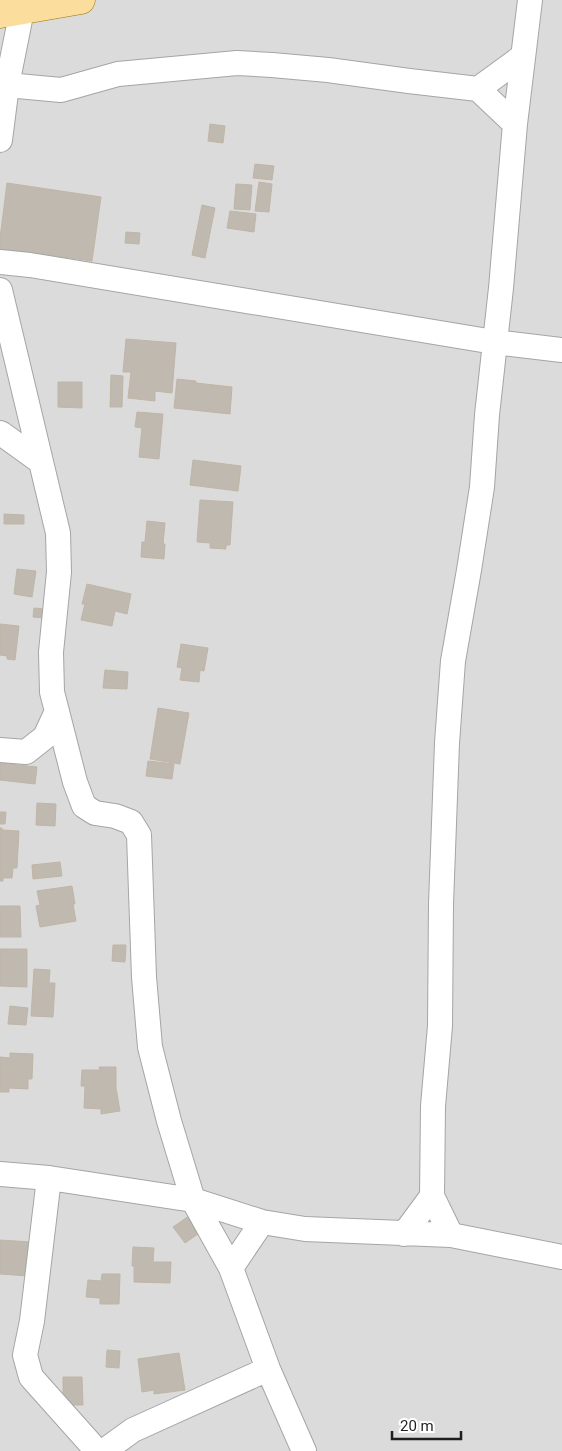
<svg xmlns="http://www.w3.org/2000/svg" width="562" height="1451" viewBox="0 0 562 1451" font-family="Roboto,sans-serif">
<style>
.residential{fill:#dcdbdb}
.building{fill:#bfb9b0;stroke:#c0b5a6}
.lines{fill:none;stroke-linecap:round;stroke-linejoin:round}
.minor-casing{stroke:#a5a5a5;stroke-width:26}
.major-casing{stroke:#967502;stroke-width:29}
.minor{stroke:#fff;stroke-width:24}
.major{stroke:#fbdd9d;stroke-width:28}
</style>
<rect width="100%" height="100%" fill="#efece4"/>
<!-- residential -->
<path class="residential" d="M20 0H562V1451H0V13Z"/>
<!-- building -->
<path class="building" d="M210 124 225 126 223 143 208 141Z
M255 164 274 166 272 180 253 178Z
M259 182 272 184 269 212 255 211Z
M7 183 101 197 92 261 49 255 48 259 0 253V238Z
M236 184 252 185 250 210 234 209Z
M202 205 215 208 205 258 192 255Z
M230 211 256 214 254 232 227 228Z
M126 232 140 233 139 244 125 243Z
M126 339 176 343 172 393 155 391V401L128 398 131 372H123Z
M111 375 123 376 122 407H110Z
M177 379 196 381V383L232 387 230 414 174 408Z
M58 382H82V408L58 407Z
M137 412 163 414 159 459 139 457 142 428 135 427Z
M193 460 241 466 238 491 190 485Z
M200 500 233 502 230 545H226V549L210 548V543L197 542Z
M4 514 24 515V524H4Z
M147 521 165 523 163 544H165L164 559 141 557 142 542H145Z
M17 569 36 571 32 597 14 594Z
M87 584 131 594 127 614 115 611 112 626 81 620 85 604H82Z
M34 608 44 609 43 618 33 617Z
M0 624 19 626 15 660 7 659V656L0 655Z
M181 644 208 648 204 671 200 670 199 682 180 680 182 668 177 667Z
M105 670 128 672 127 689 103 688Z
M158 708 189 713 180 764 150 759Z
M148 761 174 764 172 779 146 776Z
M0 763 37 767 35 784 0 780Z
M37 803 56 804 55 826 36 825Z
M0 812H6L5 824H0Z
M0 828H2V830L19 831 17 868H13L12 878H3V881H0Z
M60 862 62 876 33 879 32 865Z
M72 886 75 904H73L76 921 40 927 36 906 40 905 37 891Z
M0 906H20L21 937H0Z
M113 945H126L125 962 112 961Z
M0 949H27V987L0 986Z
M34 969 50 970 49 983H55L53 1017 31 1016Z
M10 1006 28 1008 26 1025 8 1024Z
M10 1053 33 1054 32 1079H28V1089L9 1088V1092H0V1057L10 1058Z
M99 1067H116V1088L120 1111 101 1114V1109L84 1108 85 1086H81L82 1070H100Z
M189 1216 201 1232 185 1243 173 1227Z
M0 1240 31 1242 29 1276 0 1274Z
M133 1247 154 1248 153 1262H171L170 1283 134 1282V1266H132Z
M102 1274H120L119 1304H100V1298L86 1297 88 1280 101 1281Z
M107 1350 120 1351 119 1368 106 1367Z
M179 1353 185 1390 154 1394V1390L142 1392 138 1359Z
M63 1377H82L83 1405H63Z"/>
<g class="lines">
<!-- minor casing -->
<g class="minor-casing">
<path id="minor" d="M22 10 7 85 61 90 118 74 237 63 272 65 328 70 409 81 478 89 515 124
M0 86 7 85 0 140
M478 89 523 56
M0 262 30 265 494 342 562 350
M0 290 58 533 59 572 51 652 52 692 75 782 84 806 95 813 115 816 131 822 139 835 144 977 150 1047 169 1121 193 1200 231 1268 268 1369 304 1451
M0 433 2 434 41 462
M0 750 26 752 45 737 57 711
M0 1174 49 1178 193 1200 262 1222 305 1229 451 1235 562 1257
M49 1178 32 1321 25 1355 31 1377 97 1451
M404 1234 432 1196
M451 1235 432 1196 433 1106 440 1026 441 904 447 743 453 661 469 570 482 487 487 415 501 288 515 124 530 0
M231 1268 262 1222
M104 1451 133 1430 268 1369"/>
</g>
<!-- major casing -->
<g class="major-casing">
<path id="major" d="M0 14 81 0"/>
</g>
<!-- minor -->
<use href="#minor" class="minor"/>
<!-- major -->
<use href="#major" class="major"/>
</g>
<!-- scale -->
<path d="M392 1431v8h69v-8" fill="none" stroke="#1e1e1e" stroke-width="2.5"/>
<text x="400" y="1431" font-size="15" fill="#1e1e1e" stroke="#ffffff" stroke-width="4" paint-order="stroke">20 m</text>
</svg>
